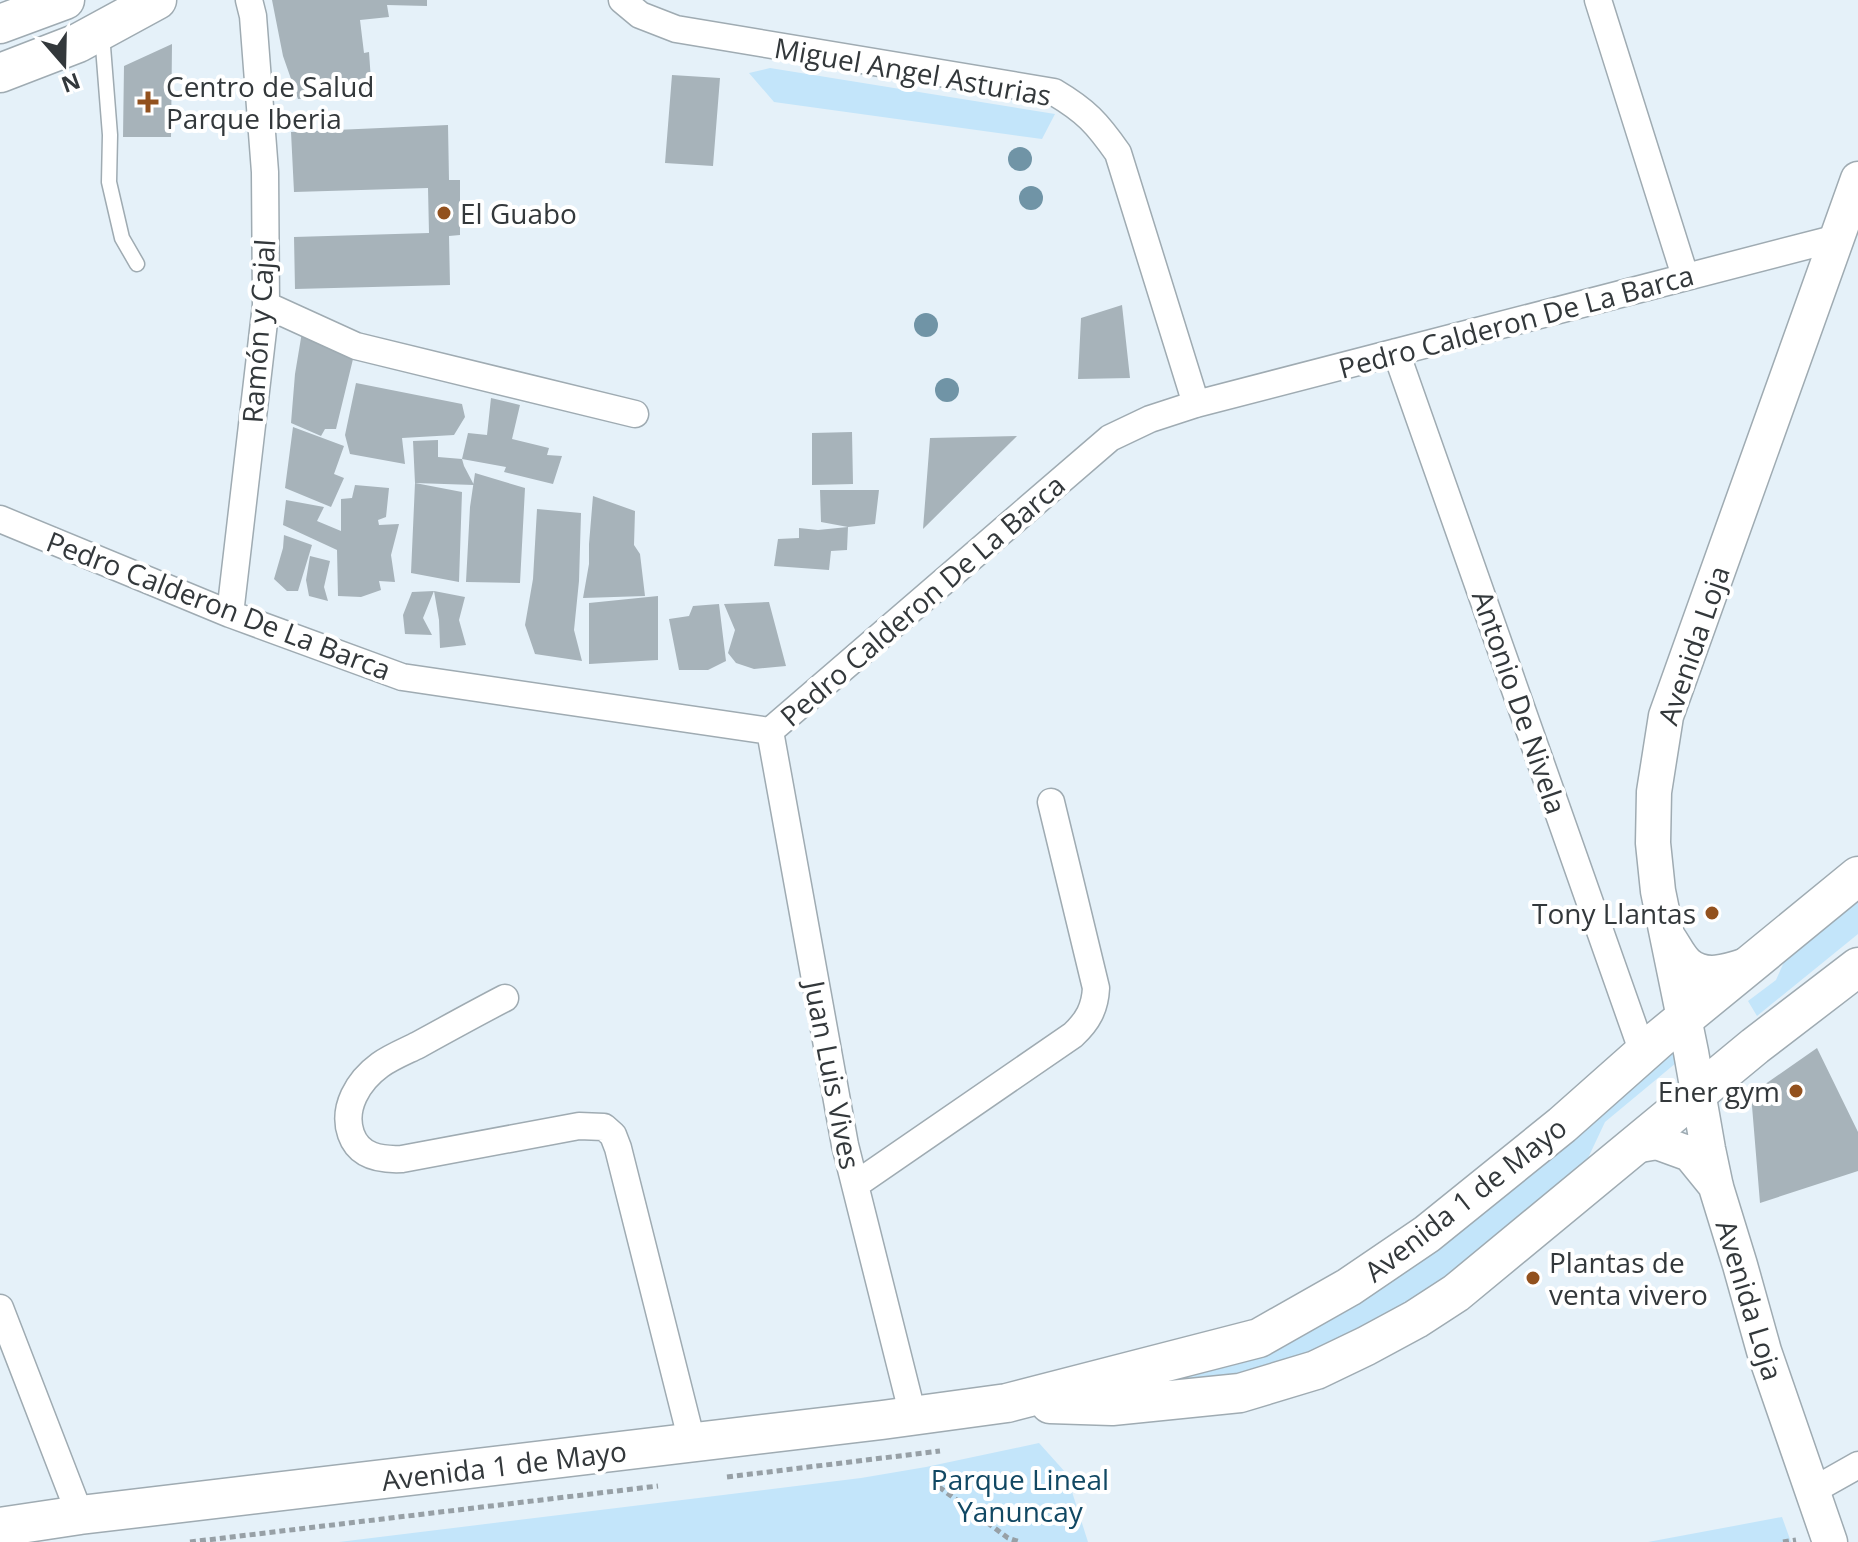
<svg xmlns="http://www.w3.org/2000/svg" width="1858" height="1542" viewBox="0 0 1858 1542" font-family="'Open Sans',sans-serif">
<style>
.green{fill:#c3e5fa}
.building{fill:#a7b3ba}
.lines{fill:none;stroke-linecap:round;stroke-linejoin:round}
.service-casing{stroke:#9fabb2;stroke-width:17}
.minor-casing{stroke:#9fabb2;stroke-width:29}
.tertiary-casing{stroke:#9fabb2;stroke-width:37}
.secondary-casing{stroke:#9fabb2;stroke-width:41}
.path{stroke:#97a0a6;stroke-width:5;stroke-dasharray:6 4;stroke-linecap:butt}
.service{stroke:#fff;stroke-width:14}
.minor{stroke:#fff;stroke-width:26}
.tertiary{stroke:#fff;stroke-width:34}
.secondary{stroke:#fff;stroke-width:38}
.tree{fill:#7094a6}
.poi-dot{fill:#92511e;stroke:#fff;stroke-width:3}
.labels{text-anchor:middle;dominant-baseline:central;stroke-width:8;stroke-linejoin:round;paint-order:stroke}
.street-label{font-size:28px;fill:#33383b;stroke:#fff}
.poi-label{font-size:28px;fill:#33383b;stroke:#fff;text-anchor:start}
.park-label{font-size:28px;fill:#114863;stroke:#fff}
</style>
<rect width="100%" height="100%" fill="#e5f1f9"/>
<!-- green -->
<path class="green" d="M770 68 1055 114 1042 139 774 102 749 73Z
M1858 894V934L1757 1016 1748 1001 1776 980 1788 953Z
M1683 1022 1688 1053 1605 1122 1573 1190 1453 1288 1313 1366 1109 1401 1260 1340Z
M1039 1443 1066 1473 1088 1542H339L861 1478 926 1467Z
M1782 1517 1791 1542H1648Z"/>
<!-- building -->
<path class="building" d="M272 0H427V6L387 5 389 17 360 20 364 53 369 52 372 95 298 99 283 56Z
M172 44 171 137H123L124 66Z
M672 75 720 78 713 166 665 163Z
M448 125 449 180H460V235L449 236 450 285 295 289 294 237 429 233 428 188 294 192 291 132Z
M1122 305 1130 378 1078 379 1081 318Z
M302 332 354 355 336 429H325L321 436 291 423 295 374Z
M356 383 462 404 465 417 454 435 402 438 405 464 350 454 345 435Z
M491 398 520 405 512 439 549 448 547 455 562 456 553 484 504 472 506 467 462 459 468 433 487 435Z
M293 427 344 446 334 474 344 478 331 507 285 488Z
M852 432 853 484 812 485V433Z
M1017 436 1012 441 923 529 930 438Z
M438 440V457L462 459 464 466 474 485 415 483 462 492 459 582 411 573 415 483 413 441Z
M475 473 525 488 520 583 466 582 470 507Z
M355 485 389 488 386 517 378 520 379 525 399 524 391 555 395 582 379 581 381 590 361 597 338 596 337 550 283 525 286 500 324 507 317 521 341 531V499L352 498Z
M820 490H879L875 524 848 527 821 522Z
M593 496 635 511 634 545 640 554 645 596 583 598 589 564V544Z
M537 509 581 513 579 581 574 630 582 661 535 654 525 625 533 579Z
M848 527 847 550 831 551 829 570 774 566 778 539 799 538V528L818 530Z
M284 535 312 545 298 591H287L274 579 283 548Z
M310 556 330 561 324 587 328 601 309 596 306 580Z
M434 591 423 618 432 635 405 634 403 615 412 592Z
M434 591 465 597 459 620 466 645 440 648 439 620Z
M658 596V660L589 664V603Z
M769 602 786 666 754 669 736 663 728 653 735 630 724 604Z
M719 604 726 661 708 670H679L669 619 689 616 693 606Z
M1817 1048 1858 1132V1171L1760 1203 1751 1094Z"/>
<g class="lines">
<!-- service casing -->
<g class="service-casing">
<path id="service" d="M102 34 110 135 109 182 122 238 137 264"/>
</g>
<!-- minor casing -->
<g class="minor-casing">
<path id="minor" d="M622 0 640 15 676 29 1054 92C1086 111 1097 123 1118 153L1196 404
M1598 0 1685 276
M266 305 356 346 635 414
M1396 352 1643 1053
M0 519 230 614 402 677 770 731 1110 438 1150 419 1196 404 1837 238
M230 614 266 305 265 172 253 16 249 0
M770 731 845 1145 913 1416
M505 998C476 1013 447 1029 418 1045 406 1051 391 1057 380 1065 358 1081 342 1108 351 1134 359 1157 381 1160 402 1159L579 1126 604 1127 613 1135 618 1148 692 1442
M855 1185 1073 1035C1088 1021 1095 1008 1096 988L1051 802
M0 1308 80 1515
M1812 1491 1858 1465"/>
</g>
<!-- tertiary casing -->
<g class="tertiary-casing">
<path id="tertiary" d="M1668 937C1674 945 1679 957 1687 964 1705 980 1729 971 1750 964
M1634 1146 1657 1142 1690 1154 1716 1186
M1830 1542 1764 1351 1740 1265 1716 1187 1708 1149 1691 1052 1658 891 1653 843 1654 792 1666 716 1858 179"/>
</g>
<!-- secondary casing -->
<g class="secondary-casing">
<path id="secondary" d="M0 24 65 0
M0 73 78 43 157 0
M1050 1404 1112 1406 1240 1393 1316 1370 1366 1346 1416 1319 1456 1293 1755 1046 1858 967
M0 1527 80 1515 882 1420 1007 1403 1259 1338 1349 1287 1427 1234 1562 1125 1659 1039 1858 876"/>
</g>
<!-- path -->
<path class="path" d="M727 1477 940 1451
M931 1481 1008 1538 1020 1542
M190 1542 658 1486
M1783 1542 1796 1540"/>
<!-- service -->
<use href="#service" class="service"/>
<!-- minor -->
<use href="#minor" class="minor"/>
<!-- tertiary -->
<use href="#tertiary" class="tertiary"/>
<!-- secondary -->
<use href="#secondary" class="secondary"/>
</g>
<!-- trees -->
<g class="tree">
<circle cx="1020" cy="159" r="12"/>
<circle cx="1031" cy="198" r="12"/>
<circle cx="926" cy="325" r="12"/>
<circle cx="947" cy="390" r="12"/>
</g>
<!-- markers -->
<g class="poi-dot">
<path d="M144 90h8v8h8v8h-8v8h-8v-8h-8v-8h8z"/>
<circle cx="444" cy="213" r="8"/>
<circle cx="1712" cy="913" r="8"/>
<circle cx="1796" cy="1091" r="8"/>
<circle cx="1533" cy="1278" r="8"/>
</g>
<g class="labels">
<!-- street labels -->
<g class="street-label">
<text transform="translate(913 71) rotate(10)">Miguel Angel Asturias</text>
<text transform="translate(1516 321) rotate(-15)">Pedro Calderon De La Barca</text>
<text transform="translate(258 331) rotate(-86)">Ramón y Cajal</text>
<text transform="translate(922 600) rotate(-41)">Pedro Calderon De La Barca</text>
<text transform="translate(219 605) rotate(21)">Pedro Calderon De La Barca</text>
<text transform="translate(1693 645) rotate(-71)">Avenida Loja</text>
<text transform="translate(1520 702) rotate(71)">Antonio De Nivela</text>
<text transform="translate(833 1075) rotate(79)">Juan Luis Vives</text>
<text transform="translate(1465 1199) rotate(-38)">Avenida 1 de Mayo</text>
<text transform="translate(1750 1300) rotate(73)">Avenida Loja</text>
<text transform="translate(504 1465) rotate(-7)">Avenida 1 de Mayo</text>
</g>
<!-- poi labels -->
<g class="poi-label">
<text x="166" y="86">Centro de Salud<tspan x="166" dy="32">Parque Iberia</tspan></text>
<text x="460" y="213">El Guabo</text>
<text x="1696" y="913" text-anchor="end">Tony Llantas</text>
<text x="1780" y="1091" text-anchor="end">Ener gym</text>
<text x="1549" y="1262">Plantas de<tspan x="1549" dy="32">venta vivero</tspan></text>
</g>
<!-- park labels -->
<g class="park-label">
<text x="1020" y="1479">Parque Lineal<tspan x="1020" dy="32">Yanuncay</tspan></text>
</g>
</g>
<!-- north arrow -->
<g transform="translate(64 64) rotate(160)" stroke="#ffffff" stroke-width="6" paint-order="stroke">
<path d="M0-6L14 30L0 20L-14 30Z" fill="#33383b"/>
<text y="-12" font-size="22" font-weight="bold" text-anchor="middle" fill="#33383b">N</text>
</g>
</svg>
